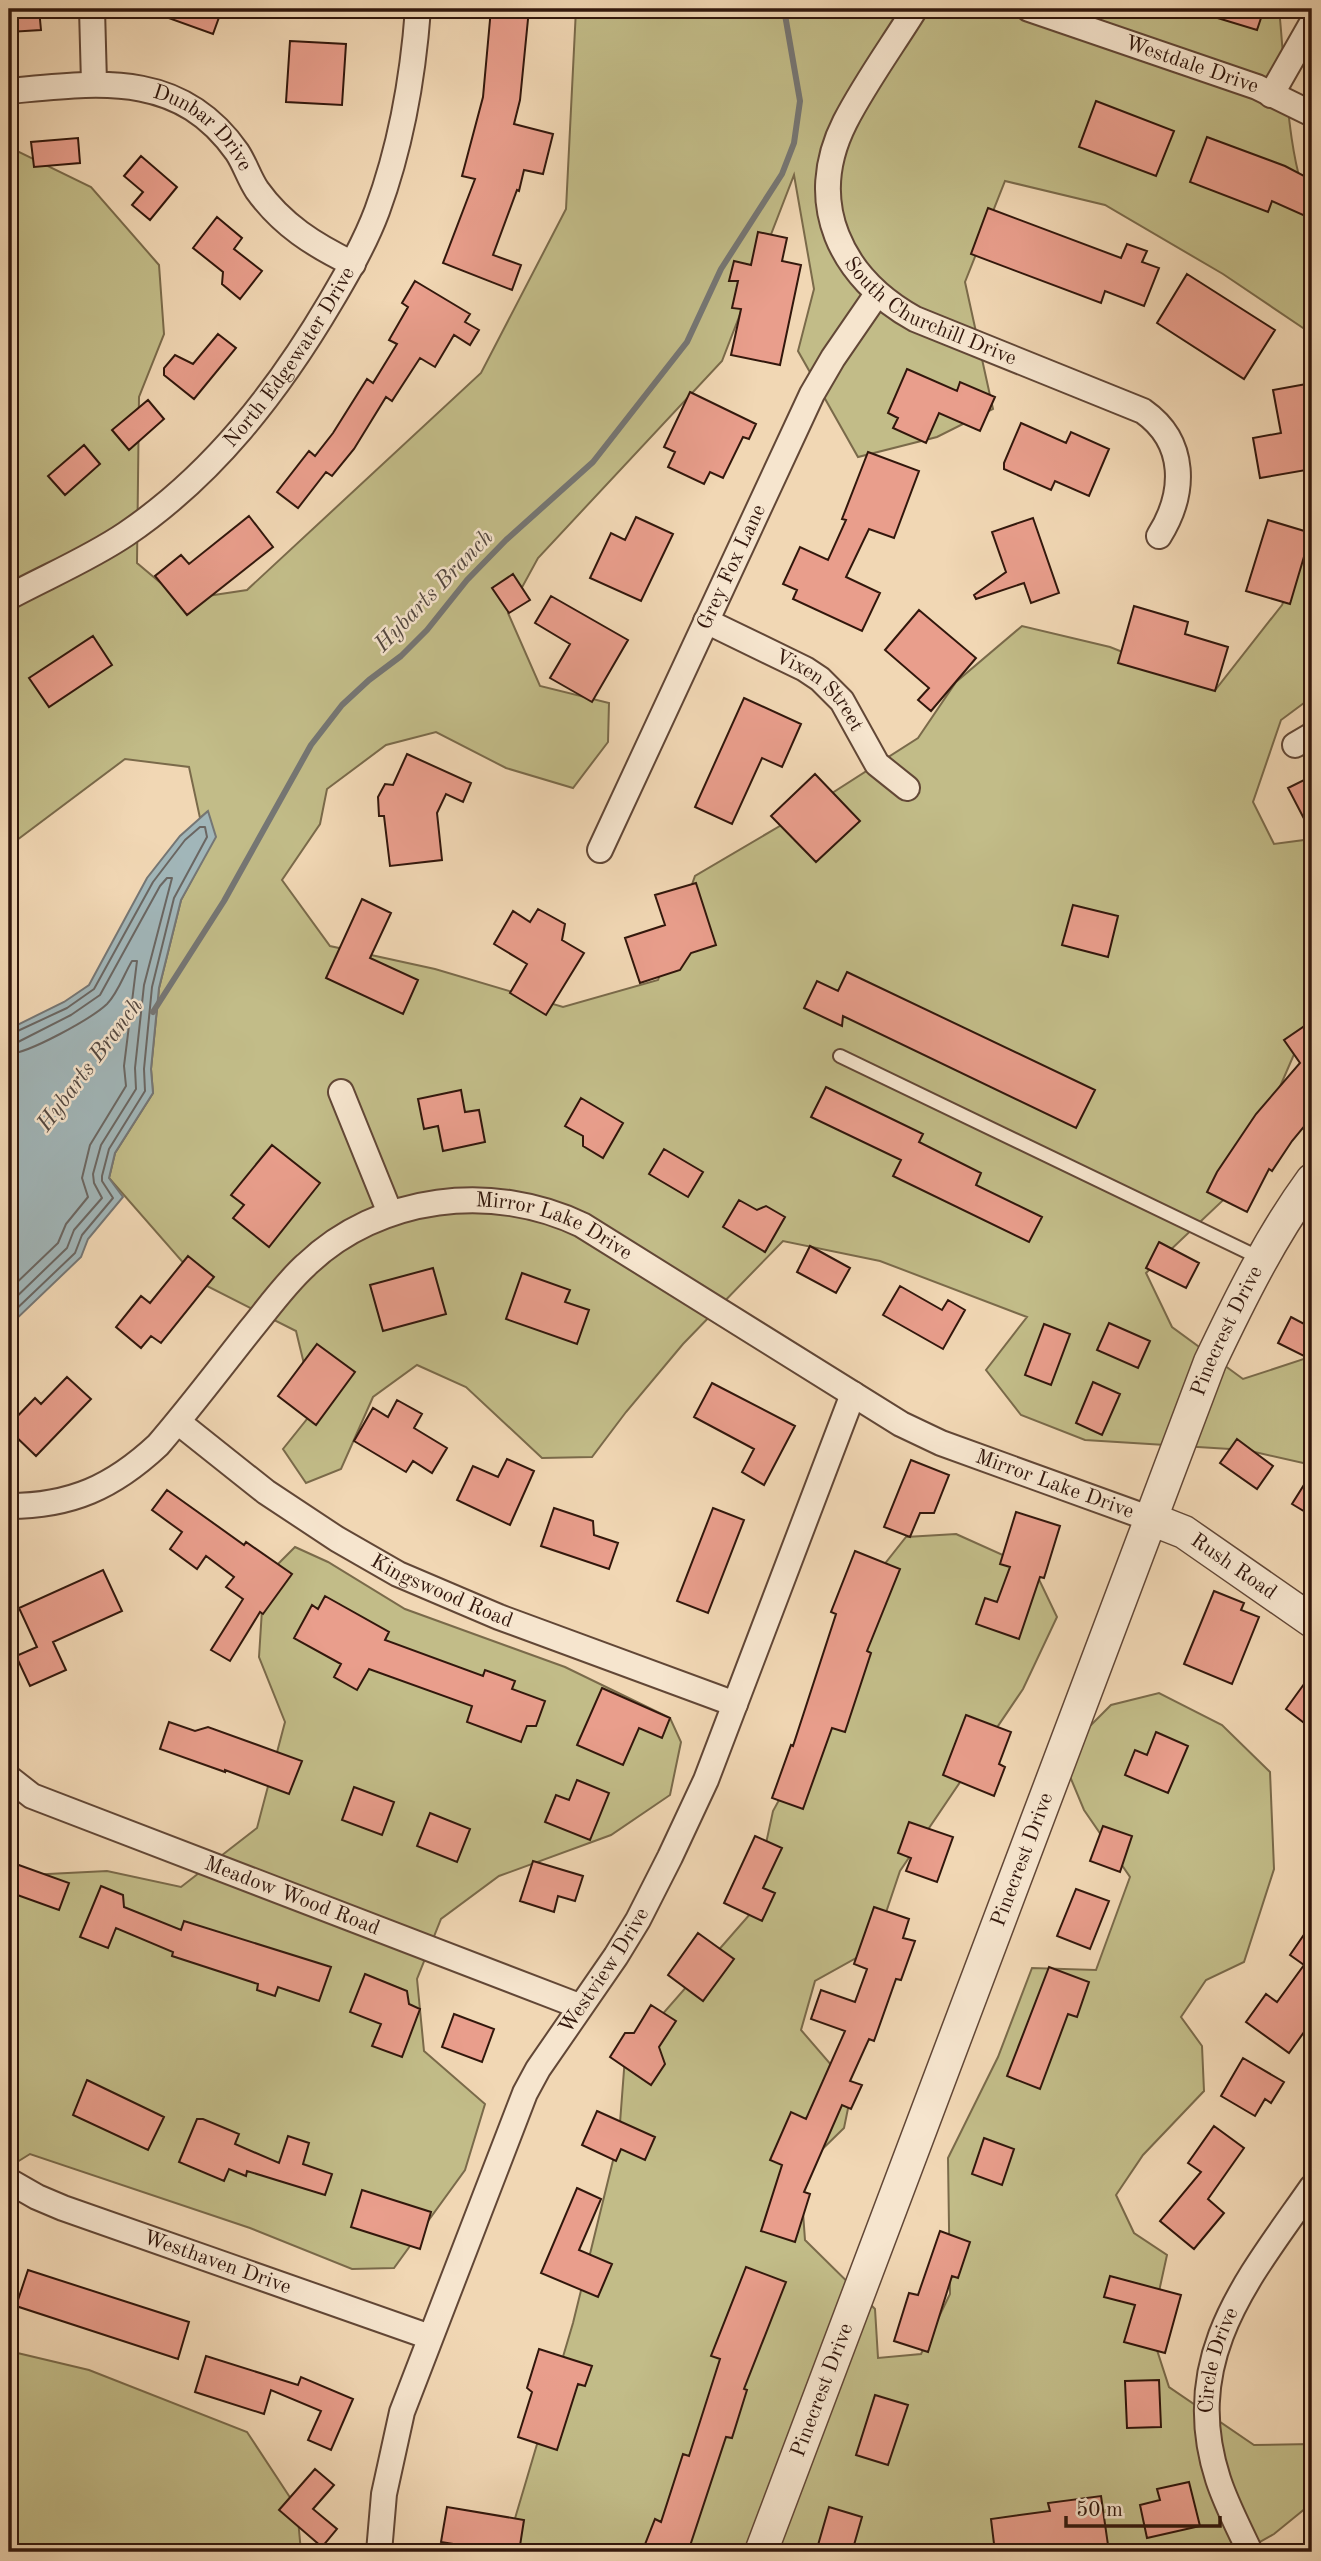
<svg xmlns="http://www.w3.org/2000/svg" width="1321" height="2561" viewBox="0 0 1321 2561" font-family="'Old Standard TT',serif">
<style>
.green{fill:#c2bc88;stroke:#7a6a4a;stroke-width:2}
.water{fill:#a1b6b9;stroke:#757674;stroke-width:2}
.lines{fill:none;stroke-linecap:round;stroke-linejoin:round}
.shore{stroke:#6a6662;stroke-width:2}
.stream{stroke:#757674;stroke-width:6}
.building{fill:#e99e8c;stroke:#32170c;stroke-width:2}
.service-casing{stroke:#624736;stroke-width:16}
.minor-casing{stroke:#624736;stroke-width:28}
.tertiary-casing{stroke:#624736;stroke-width:35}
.service{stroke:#f6e5ce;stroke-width:12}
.minor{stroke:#f6e5ce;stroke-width:24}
.tertiary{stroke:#f6e5ce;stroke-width:32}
.labels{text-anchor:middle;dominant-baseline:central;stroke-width:5;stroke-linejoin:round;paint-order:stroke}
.street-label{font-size:21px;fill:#32170c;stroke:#f6e5ce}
.water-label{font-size:23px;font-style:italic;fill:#534740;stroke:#f6e5ce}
</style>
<rect width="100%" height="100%" fill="#f1d7b4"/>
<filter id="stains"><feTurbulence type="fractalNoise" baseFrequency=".00286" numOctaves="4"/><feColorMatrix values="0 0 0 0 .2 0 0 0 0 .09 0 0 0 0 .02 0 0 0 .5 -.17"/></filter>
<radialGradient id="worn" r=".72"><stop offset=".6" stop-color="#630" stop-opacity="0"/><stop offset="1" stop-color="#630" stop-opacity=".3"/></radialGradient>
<!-- green -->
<path class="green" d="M576 9H1279C1284 52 1288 178 1312 206V416L1306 330 1223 274 1105 205 1005 181 965 282 993 409 937 437 858 457 798 351 814 289 794 175 722 361 538 558 508 613 540 686 609 703 608 742 573 788 506 768 436 732 386 745 327 789 320 824 282 880 330 946 435 969 563 1007 658 980 695 876 790 820 918 738 956 682 1022 626 1110 647 1216 689 1282 605 1312 538V697L1281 720 1253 802 1274 844 1312 839V1028L1295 1052 1236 1188 1146 1273 1172 1327 1243 1379 1304 1359 1312 1350V1465L1246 1450 1085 1440 1021 1415 986 1370 1027 1317 880 1261 783 1241 683 1344 626 1412 592 1457 542 1458 466 1387 417 1365 373 1397 341 1469 306 1483 283 1449 315 1409 296 1331 201 1283 109 1178 115 1153 153 1093 151 1069 159 988 181 900 215 837 207 812 200 818 189 767 125 759 9 846V147L91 187 159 265 164 334 139 397 137 563 181 600 247 590 481 373 566 209Z
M956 1534 1034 1569 1057 1617 1023 1689 900 1871 874 1948 815 1981 801 2030 852 2089 844 2128 800 2171 805 2240 875 2309 878 2358 921 2354 950 2294 948 2158 998 2057 1032 1968 1096 1970 1130 1877 1084 1810 1061 1755 1111 1705 1159 1693 1222 1725 1270 1772 1274 1869 1244 1962 1206 1980 1181 2017 1202 2046 1204 2091 1143 2155 1116 2195 1134 2233 1167 2255 1158 2296 1157 2350 1169 2387 1254 2445 1312 2444V2503L1274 2534 1242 2552H505L573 2323 619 2136 625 2057 751 1913 773 1811 838 1692 861 1594 906 1537Z
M295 1547 328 1562 405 1609 565 1667 670 1718 681 1742 670 1795 611 1835 499 1876 441 1919 417 1979 424 2051 485 2104 465 2170 394 2268 352 2269 250 2228 30 2154 9 2167V1876L107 1871 181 1887 257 1828 285 1722 259 1657 264 1578Z
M9 2351 89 2370 247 2432 297 2508 301 2552H9Z"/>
<!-- water -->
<path class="water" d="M208 811 216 837 181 900 159 988 151 1069 153 1093 115 1153 109 1178 123 1197 88 1239 81 1257 9 1326V1029L64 1002 89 985 147 878 180 836Z"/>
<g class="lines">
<!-- shore -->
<path class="shore" d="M9 1035 67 1008 94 989 153 882 185 840 200 827H205L207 837 174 898 152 987 144 1069 145 1091 109 1149 102 1176V1181L113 1198 82 1235 75 1253 9 1316
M9 1044 18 1042 71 1015 100 995 160 886 167 878H172L144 985 135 1068 136 1089 101 1145 93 1174 94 1183 102 1198 74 1230 67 1248 9 1304
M9 1054C29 1053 91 1019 107 1004 118 993 124 974 132 961H137L124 1066 126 1086 90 1145 82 1178 88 1197 66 1224 58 1243 9 1290"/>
<!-- stream -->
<path class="stream" d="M153 1012 224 901 311 745 342 705 369 680 401 656 427 630 467 580 506 540 593 462 687 342 721 269 782 174 794 143 800 101 784 9"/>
</g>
<!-- building -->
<path class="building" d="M9 9H39L41 30 9 32Z
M150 9H222L213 34 149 11Z
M491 9H529L520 100 514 124 553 134 543 174 524 170 519 191 517 190 493 255 521 265 512 290 443 263 475 179 462 176 483 97Z
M1201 9H1264L1257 30 1201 13Z
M290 41 346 44 342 105 286 102Z
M1096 101 1174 131 1156 176 1079 147Z
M1207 137 1285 166 1312 180V219L1272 201 1268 212 1190 182Z
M78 138 80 163 34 167 31 142Z
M141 156 177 187 150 220 132 205 143 192 124 176Z
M988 208 1121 258 1127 244 1147 251 1142 262 1159 268 1144 306 1105 291 1101 303 971 254Z
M217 217 242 238 234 249 262 271 240 299 222 284 223 272 193 248Z
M758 232 787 238 782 261 801 265 780 365 731 355 741 309 732 308 738 281H729L734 261 751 265Z
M1187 274 1275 330 1244 379 1157 323Z
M415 281 470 314 465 322 479 330 470 345 454 335 435 367 420 358 392 401 386 397 354 449 332 476 326 472 298 508 277 492 309 451 315 456 333 433 367 379 373 383 397 344 389 340 408 307 402 303Z
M218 334 236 348 194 399 164 375V368L175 355 193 364Z
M907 369 957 391 960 382 995 397 980 431 939 413 926 443 893 428 898 418 888 413Z
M1312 383V469L1260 478 1253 438 1281 433 1273 390Z
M690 392 756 424 749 439 743 437 723 478 710 472 704 484 668 467 675 452 664 447Z
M148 400 164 419 129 450 112 430Z
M1021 423 1066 443 1071 432 1109 449 1089 496 1055 481 1051 490 1004 469V463Z
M84 445 100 464 65 495 48 476Z
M868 452 919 471 894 538 869 529 846 577 880 593 862 631 793 599 797 590 783 584 800 547 828 560 846 520 842 519Z
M249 516 273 547 187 615 155 576 181 555 189 564Z
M636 517 673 534 641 601 590 578 611 533 625 540Z
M1033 518 1059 593 1031 603 1024 583 976 599 974 595 1006 572 992 532Z
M1268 520 1311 533 1290 604 1246 591Z
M513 574 530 600 509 613 492 588Z
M551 596 628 640 592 702 550 678 570 644 535 623Z
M1134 606 1188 622 1185 634 1228 647 1215 691 1118 663Z
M919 610 976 658 931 711 918 700 929 688 885 650Z
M93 636 112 665 49 707 29 678Z
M744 698 801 724 782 767 762 758 732 824 695 807Z
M407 754 471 783 463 802 446 794 437 813 442 860 390 866 384 816H379L378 797 385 784 393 785Z
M815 774 860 821 816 862 771 816Z
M1312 776V834L1288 788Z
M696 883 716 945 691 953 680 970 640 983 625 938 665 925 655 895Z
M362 899 391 913 370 958 418 980 403 1014 326 978Z
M1073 905 1118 916 1108 957 1062 945Z
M538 909 565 924 562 940 584 953 546 1015 510 993 527 964 494 944 513 911 530 922Z
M847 972 1095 1090 1076 1128 843 1016 842 1026 804 1008 817 981 838 991Z
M1306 1025 1312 1034V1117L1292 1141 1272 1171 1269 1169 1247 1212 1207 1192 1217 1172 1256 1114 1300 1063 1284 1040Z
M826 1087 923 1134 919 1142 981 1173 976 1185 1042 1217 1029 1242 893 1176 901 1160 811 1117Z
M461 1090 465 1112 479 1110 485 1142 443 1151 438 1126 424 1129 418 1099Z
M581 1098 623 1123 603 1158 583 1146V1136L565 1126Z
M272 1145 320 1183 269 1247 233 1218 244 1205 231 1195Z
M664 1149 703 1172 688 1197 649 1174Z
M739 1200 757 1210 766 1206 785 1217 765 1252 723 1227Z
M1159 1242 1199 1263 1186 1288 1146 1268Z
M810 1246 850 1268 836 1293 797 1272Z
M188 1256 214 1277 161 1343 151 1336 141 1348 116 1327 141 1296 150 1303Z
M433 1268 446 1314 383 1331 370 1285Z
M522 1273 570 1290 565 1302 589 1310 577 1344 506 1319Z
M900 1286 942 1310 948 1300 965 1310 943 1349 883 1315Z
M1291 1317 1312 1328V1360L1278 1343Z
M1109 1323 1150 1341 1138 1368 1097 1350Z
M1044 1324 1070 1334 1051 1385 1025 1375Z
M317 1344 355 1372 316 1425 278 1396Z
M67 1377 91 1399 36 1456 9 1430V1425L35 1398 41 1404Z
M1093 1382 1120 1394 1102 1435 1076 1423Z
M712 1383 795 1426 764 1485 742 1472 754 1449 694 1417Z
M397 1400 422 1414 414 1428 447 1448 432 1473 413 1461 406 1472 354 1441 373 1408 388 1417Z
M1237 1439 1273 1466 1257 1489 1220 1463Z
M507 1459 534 1471 510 1525 457 1500 473 1466 498 1477Z
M911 1460 949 1475 934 1513H920L910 1537 884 1527Z
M1312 1472V1516L1292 1504Z
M167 1490 244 1545 246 1542 292 1574 263 1614 260 1612 230 1661 211 1650 243 1599 226 1587 234 1577 206 1556 197 1569 170 1549 182 1532 152 1510Z
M554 1508 593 1521 594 1535 618 1543 609 1569 541 1546Z
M713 1508 744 1520 708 1613 677 1601Z
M1016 1512 1060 1526 1044 1578 1040 1577 1019 1639 976 1624 985 1598 997 1602 1010 1567 1000 1564Z
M855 1551 900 1569 867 1651 871 1653 845 1732 832 1728 803 1809 772 1798 791 1745 793 1746 836 1614 831 1612Z
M103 1570 122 1611 53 1642 66 1670 30 1686 16 1656 37 1647 19 1608Z
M1214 1591 1244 1603 1241 1610 1259 1617 1232 1684 1184 1664Z
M325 1596 389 1632 385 1640 483 1676 485 1670 515 1681 512 1689 545 1701 536 1726H527L521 1742 467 1722 472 1706 369 1669 357 1690 334 1677 341 1664 294 1638 312 1605 318 1609Z
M1312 1673V1729L1286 1709Z
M602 1688 670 1718 662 1738 639 1728 623 1765 577 1745Z
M966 1715 1011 1732 999 1764 1005 1767 994 1796 943 1775Z
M169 1722 195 1731 208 1727 302 1761 289 1794 225 1770V1772L160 1749Z
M1156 1732 1188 1746 1168 1793 1125 1775 1135 1750 1147 1755Z
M577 1780 609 1793 590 1840 545 1822 556 1795 569 1800Z
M354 1787 394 1802 382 1835 342 1820Z
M430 1813 470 1829 457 1862 417 1846Z
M909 1822 953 1837 937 1882 906 1871 911 1858 898 1853Z
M1103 1826 1132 1836 1120 1872 1090 1861Z
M755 1836 782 1848 763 1888 775 1893 762 1921 724 1903Z
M533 1861 583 1876 575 1901 558 1896 554 1912 520 1901Z
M16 1864 69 1883 59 1910 9 1892V1882Z
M101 1886 123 1895 124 1907 181 1930 184 1921 331 1967 319 2001 278 1987 275 1996 257 1990 258 1984 172 1956 173 1952 116 1928 108 1948 80 1937Z
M1076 1889 1109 1901 1090 1949 1057 1936Z
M874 1907 909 1919 903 1938 915 1941 901 1980 896 1979 874 2041 869 2039 850 2081 862 2085 851 2109 842 2105 804 2192 810 2194 795 2242 761 2231 782 2165 770 2160 791 2112 806 2119 845 2031 811 2019 821 1990 855 2002 867 1969 854 1964Z
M1312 1923V2021L1289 2053 1246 2022 1266 1994 1277 2002 1304 1965 1290 1955Z
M698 1933 734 1959 703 2001 668 1975Z
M1049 1967 1089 1982 1077 2017 1068 2014 1040 2089 1007 2076Z
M365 1974 407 1991 409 2004 420 2009 402 2057 372 2046 381 2024 350 2012Z
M651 2005 676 2021 659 2047 665 2064 651 2085 610 2057 625 2033H634Z
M454 2014 494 2029 482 2062 442 2047Z
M1243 2058 1284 2082 1271 2103 1265 2099 1255 2116 1221 2096Z
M87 2080 164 2117 148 2150 73 2115Z
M597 2111 655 2137 645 2160 621 2149 616 2161 582 2145Z
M197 2119H203L239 2134 235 2144 279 2163 288 2136 309 2143 303 2164 332 2174 325 2195 247 2171 246 2176 229 2169 224 2181 179 2162Z
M1214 2126 1244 2148 1208 2199 1224 2213 1194 2249 1160 2221 1201 2172 1188 2163Z
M984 2138 1014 2149 1002 2185 972 2174Z
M577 2188 601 2199 579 2250 612 2264 598 2297 541 2273Z
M362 2190 431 2212 420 2249 351 2227Z
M940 2231 970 2242 958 2278 952 2276 928 2352 894 2341 909 2293 918 2295Z
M746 2267 786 2282 744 2389 747 2390 732 2438 726 2437 688 2552H642L655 2519 661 2522 683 2454 689 2456 720 2359 711 2356Z
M28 2270 189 2322 178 2359 16 2306Z
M1110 2276 1181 2295 1165 2353 1124 2342 1135 2305 1104 2297Z
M539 2349 592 2366 585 2386 578 2384 557 2450 518 2437 532 2392 527 2388Z
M206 2356 298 2385 301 2377 353 2399 331 2450 308 2440 321 2411 271 2390 264 2414 195 2392Z
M1159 2380 1161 2427 1127 2428 1125 2381Z
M875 2395 908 2405 888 2465 856 2455Z
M315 2469 334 2485 313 2509 337 2529 322 2547 279 2510Z
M1189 2482 1200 2526 1147 2538 1140 2505 1160 2500 1157 2489Z
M1101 2496 1109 2552H995L991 2519 1050 2511 1048 2503Z
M447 2507 524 2520 519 2552H503L441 2542Z
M829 2507 862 2517 852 2552H816Z"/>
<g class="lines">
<!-- service casing -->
<g class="service-casing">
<path id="service" d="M840 1056 1262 1259"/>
</g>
<!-- minor casing -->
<g class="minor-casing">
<g id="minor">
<path d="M92 9 94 83"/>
<path id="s1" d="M915 9C892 46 865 83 845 122 804 203 841 278 915 319L1143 411C1187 442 1186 493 1159 536"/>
<path id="s2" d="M1029 9 1257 87 1312 114"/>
<path id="s3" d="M9 91C96 83 179 69 237 152 245 164 249 178 257 190 282 225 314 245 353 264"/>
<path d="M1271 95 1312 23"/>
<path id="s4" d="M9 597C48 576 89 559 126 534 213 475 278 391 331 301 348 272 365 243 377 211 401 146 413 77 418 9"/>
<path id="s5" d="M706 621 805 669 820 679 842 701 877 764 907 788"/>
<path d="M1295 745 1312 735"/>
<path id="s6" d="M600 850 812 394 833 358 877 294"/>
<path d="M341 1092 390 1213"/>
<path id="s7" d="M178 1422 266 1492 337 1539 398 1574 499 1617 735 1704"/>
<path id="s8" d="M9 1506C71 1506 113 1487 158 1445 190 1408 220 1368 251 1329 269 1307 285 1284 306 1265 379 1195 493 1182 582 1225L901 1424 941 1443 1151 1519"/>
<path id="s9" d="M9 1778 32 1796 579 2006"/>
<path id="s10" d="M9 2181 37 2197 63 2208 430 2337"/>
<path id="s11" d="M379 2552 384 2494 402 2412 525 2093 538 2069 616 1956 638 1920 670 1857 706 1780 853 1394"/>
<path id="s12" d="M1250 2552C1239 2528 1226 2504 1218 2479 1179 2358 1248 2279 1312 2187"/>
</g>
</g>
<!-- tertiary casing -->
<g class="tertiary-casing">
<g id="tertiary">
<path id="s13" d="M1151 1519 1184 1532 1312 1621"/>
<path id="s14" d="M761 2552 1210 1362C1240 1299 1271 1236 1312 1180"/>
</g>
</g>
<!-- service -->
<use href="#service" class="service"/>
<!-- minor -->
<use href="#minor" class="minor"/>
<!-- tertiary -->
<use href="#tertiary" class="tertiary"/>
</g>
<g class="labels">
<!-- street labels -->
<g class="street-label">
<text stroke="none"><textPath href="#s2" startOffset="172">Westdale Drive</textPath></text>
<text stroke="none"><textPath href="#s3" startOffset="208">Dunbar Drive</textPath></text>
<text stroke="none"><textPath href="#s1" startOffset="376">South Churchill Drive</textPath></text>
<text stroke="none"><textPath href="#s4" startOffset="376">North Edgewater Drive</textPath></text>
<text stroke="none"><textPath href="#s6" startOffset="312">Grey Fox Lane</textPath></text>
<text stroke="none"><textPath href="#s5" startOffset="135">Vixen Street</textPath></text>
<text stroke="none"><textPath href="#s8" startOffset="668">Mirror Lake Drive</textPath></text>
<text stroke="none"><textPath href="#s14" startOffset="1307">Pinecrest Drive</textPath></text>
<text stroke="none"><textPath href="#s8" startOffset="1236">Mirror Lake Drive</textPath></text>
<text stroke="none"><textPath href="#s13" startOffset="96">Rush Road</textPath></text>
<text stroke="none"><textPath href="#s7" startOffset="315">Kingswood Road</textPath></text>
<text stroke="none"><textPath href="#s14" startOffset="740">Pinecrest Drive</textPath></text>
<text stroke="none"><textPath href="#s9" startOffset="308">Meadow Wood Road</textPath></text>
<text stroke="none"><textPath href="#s11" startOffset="630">Westview Drive</textPath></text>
<text stroke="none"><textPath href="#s10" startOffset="224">Westhaven Drive</textPath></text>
<text stroke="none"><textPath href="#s12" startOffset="201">Circle Drive</textPath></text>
<text stroke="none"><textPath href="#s14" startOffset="173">Pinecrest Drive</textPath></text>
</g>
<!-- water labels -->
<g class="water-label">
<text transform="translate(434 591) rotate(-46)">Hybarts Branch</text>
<text transform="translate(90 1065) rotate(-53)">Hybarts Branch</text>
</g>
</g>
<!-- margin -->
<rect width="1321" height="2561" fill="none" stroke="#f1d7b4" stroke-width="35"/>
<rect x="10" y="10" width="1300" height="2540" fill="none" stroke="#32170c" stroke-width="3.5"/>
<rect x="18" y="18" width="1286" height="2526" fill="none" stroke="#32170c" stroke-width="2"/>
<!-- scale -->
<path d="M1066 2516v10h154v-10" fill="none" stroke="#32170c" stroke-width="3.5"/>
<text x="1076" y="2516" font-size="21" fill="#32170c" stroke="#f6e5ce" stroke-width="5" paint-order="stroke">50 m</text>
<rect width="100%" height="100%" filter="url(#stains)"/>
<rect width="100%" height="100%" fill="url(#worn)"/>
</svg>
